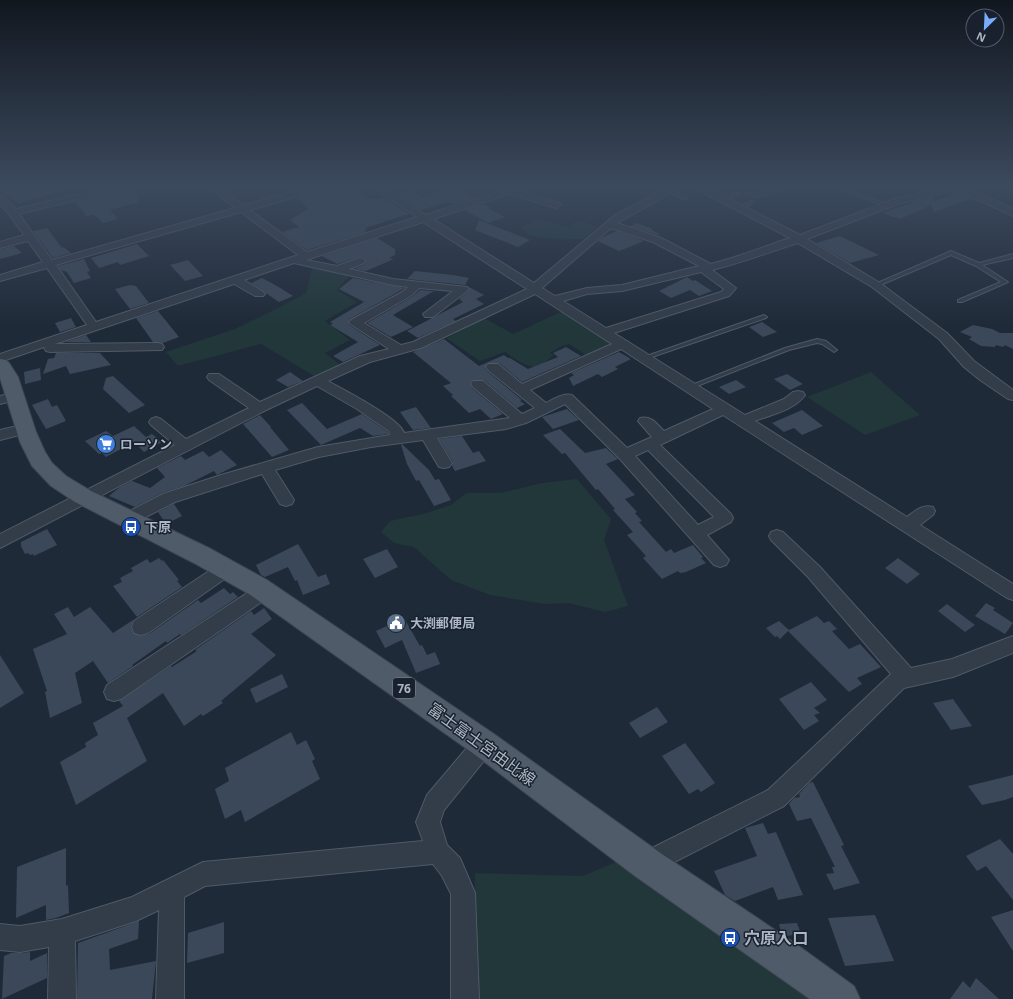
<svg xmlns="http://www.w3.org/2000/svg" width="1013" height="999" viewBox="0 0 1013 999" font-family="'Noto Sans','Noto Sans JP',sans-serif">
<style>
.green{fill:#21373a}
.building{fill:#3b4859}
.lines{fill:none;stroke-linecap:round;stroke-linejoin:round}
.lane-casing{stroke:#505967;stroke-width:2}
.street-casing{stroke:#505967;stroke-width:2}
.primary-casing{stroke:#3c4552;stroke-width:2}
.lane{fill:#333c49;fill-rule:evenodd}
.street{fill:#333c49;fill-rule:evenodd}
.primary{fill:#505b69;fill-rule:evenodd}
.labels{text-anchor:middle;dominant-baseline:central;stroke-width:3;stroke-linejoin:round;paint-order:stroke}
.shield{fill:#18212d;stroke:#808998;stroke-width:1}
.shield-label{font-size:12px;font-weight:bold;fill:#adb6c6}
.poi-label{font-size:13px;font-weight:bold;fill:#adb6c6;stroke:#18212d;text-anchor:start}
.near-street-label{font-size:16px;fill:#adb6c6;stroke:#18212d}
.near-poi-label{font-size:16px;font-weight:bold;fill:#adb6c6;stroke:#18212d;text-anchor:start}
</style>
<rect width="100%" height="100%" fill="#1f2a38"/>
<!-- green -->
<path class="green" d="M540 220C550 220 558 226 568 226 571 226 573 222 576 222 583 220 591 225 598 227L584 239H570L546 238 529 235 521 227Z
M313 265 350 275 337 290 357 302 325 321 350 340 325 353 342 366 316 377 261 344 178 366 166 352 235 329 278 308 306 293Z
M563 311 617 344 588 356 569 344 562 346 550 353 554 355 545 362 550 366C532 371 519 362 505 352L480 361 446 338 484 318 513 334Z
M871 372 920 415 865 435 807 397Z
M577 479 611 519 604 540 628 606 605 612 569 603 544 604 490 595 451 580 414 547 394 543 381 532 390 521 423 514 451 505 466 493H501L542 483Z
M627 857 661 891 810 999H477L473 978 475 873 583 876Z"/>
<!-- building -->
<path class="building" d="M13 187H64V190L19 203 1 190Z
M136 187 139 202 110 210 118 219 103 223 93 214 87 216 75 202Z
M324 187H352L372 199 385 198 409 214 365 228 367 230 364 231 366 232 307 250 282 232 299 227 290 220 308 209 297 198 322 190Z
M451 187 473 198 454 204 448 202 421 210 396 194 410 190 422 197Z
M954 193 970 199 934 212 931 205 900 219 883 213 916 201 933 197 935 202Z
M484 204 490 207 488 208 505 217 488 223 464 210Z
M479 220 530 240 518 247 475 230Z
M637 223 653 229 651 230 660 234 657 235 630 226Z
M47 228 62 248 64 247 71 253 53 258 33 231Z
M617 231 644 241 619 251 598 241 603 237Z
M840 236 879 255 850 263 816 243Z
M377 238 395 249V255L389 258 394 259 366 271 354 269 365 264 366 260 364 258 360 257 337 264 322 256Z
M137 244 149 256 120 265 118 262 99 268 91 258Z
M14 246 22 253 0 259V249Z
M84 259 90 271 87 272 91 278 74 283 67 272 61 270 58 266Z
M188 260 203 276 185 281 170 265Z
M415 271 453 275 469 278 465 285H466L407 279Z
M687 277 693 281 695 280 712 291 699 296 690 290 671 298 659 291Z
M262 278 277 286 293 296 279 302 251 283Z
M353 278 405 288 350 319 348 324 380 345 343 362 333 356 358 342 330 325 333 324 330 322 364 302 339 289Z
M130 285 136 286 149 303 130 309 115 289Z
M469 287 484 295 476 299 484 304 453 319 456 321 418 338 407 331 463 302 459 299 470 290Z
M420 290 434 291 393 315 413 327 391 337 367 323 413 296Z
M158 311 179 337 163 343 153 342 136 318Z
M71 318 76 327 60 332 55 323Z
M762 322 777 332 763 337 749 327Z
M973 325 992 329 1000 333H1013V349L1005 345 1003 347 996 345 995 347 981 346 969 339 972 337 960 332Z
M86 335 91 342H65Z
M444 339 479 366 504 355 508 358H510L528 369 558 357 553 353 566 347 581 356 522 382 499 363H487L485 368 487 371 522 400 520 401 525 404 517 408 484 380H473L470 383 472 388 503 414 491 419 480 409 469 413 451 396 453 395 443 386 451 383 413 352Z
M619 352 631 359 615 367 618 369 602 377 598 374 573 386 569 378 574 375 571 373Z
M56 353H100L111 365 70 374 66 366 43 374 48 359 54 358Z
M40 368 41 380 25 384 24 372Z
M290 372 303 381 288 387 276 380Z
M787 374 803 384 790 390 774 379Z
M113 376 145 405 129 413 103 389 106 378Z
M736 380 746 387 729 394 719 387Z
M48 399 52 407 57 405 66 421 46 429 32 405Z
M302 403 327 429 362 414 388 432V434L373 436 360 428 321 445 287 410Z
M416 407 431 428 413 430 400 412Z
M567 409 579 420 553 429 542 417Z
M802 410 823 426 802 435 794 428 784 432 772 423Z
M260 415 271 427H270L289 450 272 457 243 424Z
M134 426 146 437 152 434 162 442 144 452 134 442 106 457 102 453 99 454 85 441 106 431 113 436Z
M560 429 585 453 606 448 618 459 606 464 635 495 625 499 637 512 635 513 642 521 639 522 666 552 671 549 674 553 693 545 703 557 701 558 706 563 686 572 680 573 678 571 662 579 643 558 646 556 627 535 633 532 613 510 615 509 598 489 596 490 565 453 562 454 543 435Z
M462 436 473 453 479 451 486 461 455 471 452 466 453 462 439 439Z
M402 444 429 470 435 480 439 479 451 500 434 506 419 480 416 481 407 464 401 445Z
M221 450 237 465 217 475 214 471 184 486 162 493 135 507 109 496 120 487 132 481 150 488 165 477 157 468 181 456 185 460 203 451 209 457Z
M174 504 182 516 166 524 158 512Z
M47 529 57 545 34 556 33 554 30 555 28 553 25 554 21 546V542Z
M298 544 318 577 326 574 330 584 303 595 297 580 295 581 288 567 265 577 261 575 256 565Z
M387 549 398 567 375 578 363 559Z
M159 558 162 561 163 560 179 580 177 581 182 587 137 617 113 586 122 582 120 578 133 571 131 568 147 559 150 563Z
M898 558 920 574 907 584 885 568Z
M224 588 230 594 233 592 238 597 181 635 180 634 167 643 166 641 132 665 133 666 108 683 93 661 75 673 82 703 50 718 45 692 47 691 33 649 67 634 54 614 68 607 74 617 90 607 113 633 133 620 131 627 133 633 141 636 149 634 198 600 201 603Z
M986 603 995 608 993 610 1013 623 1005 634 975 616Z
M947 604 975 625 965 632 938 611Z
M264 608 272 619 251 634 276 655 221 701 223 703 203 716 201 714 184 726 163 693 127 718 147 761 76 805 60 762 86 747 85 743 98 735 93 723 123 706 119 701 171 666 172 667 197 651 195 650 251 611 254 615Z
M817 616 824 623 829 621 837 629 832 631 849 649 860 644 881 667 857 678 862 684 849 692 788 631 780 639 777 636 775 637 766 628 779 621 789 630Z
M404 618 420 646 422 645 427 655 435 652 440 664 416 673 402 640 385 648 376 631Z
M0 655 24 693 0 708Z
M282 674 288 687 256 703 250 689Z
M811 682 827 700 814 708 820 713 814 715 819 721 804 730 779 699Z
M953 699 972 726 951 730 933 703Z
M657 707 668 722 640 738 629 723Z
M291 732 297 745 306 740 315 759 312 761 320 779 245 822 241 810 225 819 215 789 229 781 225 768Z
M685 743 715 783 701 792 698 789 689 794 662 756Z
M1013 775V797L1005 800 982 805 968 786Z
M813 782 844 845 841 846 860 883 834 890 826 874 834 873 832 867H835L811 818 797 821 789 804 794 798 800 797 799 794 809 783Z
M763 823 768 834 776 832 803 895 778 900 773 887 735 901 725 895 714 871 757 856 745 828Z
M1000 839 1013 854V900L986 866 977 871 966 856Z
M66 848V886L68 885 69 913 56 918 46 920V905L16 918 17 867Z
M1013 910V951L991 917Z
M875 915 894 961 845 966 828 918Z
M139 921 138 939 109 949 110 970 156 961 152 999H77L78 943Z
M224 922V953L187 963 188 933Z
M797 923 801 934 786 936 781 932 779 924Z
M30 952V961L47 953V978L2 999 4 956 11 953H20Z
M976 978 999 999H950L963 981 970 988Z"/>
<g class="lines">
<!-- lane casing -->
<g class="lane-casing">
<path id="lane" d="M777 187H782C772 194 756 201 745 194L747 193 759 194Z
M834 187H840L889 205 885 206Z
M666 190H670L688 198 684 199 666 192Z
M736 193 740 194 725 201 721 200Z
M750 201 754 202 742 209 738 208Z
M951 251 979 263 1013 254V258L982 265 1008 282 962 302H958V300L1001 282 976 266 951 255 878 286 873 285Z
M764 315 767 317 766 318 646 359H642L641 358Z
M817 339 826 341 837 350 834 352 822 344 817 343 789 350 692 388H688L687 387 785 348Z"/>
</g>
<!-- street casing -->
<g class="street-casing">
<path id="street" d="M109 187H123L122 189 19 214 52 260 235 208 209 187H219L244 205 310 187H323L322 189 250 210 307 252 417 217 372 187H382L426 215 513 187H526L525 189 519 191 559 203 561 205 556 208 509 194 433 219 534 283 614 216 667 187H675L671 193 617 223 661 238 711 264C738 257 763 247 790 238L696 189 695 187H706L800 235 895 199 945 187H957L987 197 1013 209V216L981 201 952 191 901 203 807 239 880 283 947 333 974 361 1013 390V400L1008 399 980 380 964 367 939 339 872 287 798 243C769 252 742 263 712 270L736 288 729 296 614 333 745 415 784 399 793 392 798 391 803 392 805 395C795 410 770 415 755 421L907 517C915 511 922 504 933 507L935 511 933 515 920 525 1013 584V600L1007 598 723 415 660 445 731 514 733 518 731 522 707 535 729 560 726 565 720 567 714 565 620 459 565 404 526 423 506 429 437 438 452 463 449 467 444 468 439 467 423 440 371 447 319 457 275 470 294 500 292 504 286 506 280 504 262 474 175 502 134 523 128 525 122 523 120 519 122 515 163 494 221 475 318 447 390 435 389 431 357 409 317 386 264 411 0 548V534L175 445 151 425 149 422 151 419 156 417 161 419 186 439 249 408 209 380 207 377 209 374H219L260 402 360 356 389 349 349 323 351 320 404 291 408 287 393 285 294 263 244 280 263 292 265 294 263 296H255L234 284 55 344 158 343 162 344 164 347 162 350 50 352 46 351 44 347 0 362V354L87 325 47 268 0 281V275L43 262 28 241 0 248V242L24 235 8 213 0 204V196L3 197 16 209ZM241 212 298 255 96 322 56 265ZM423 222 527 289 413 342 401 345 364 323 412 295 419 288 453 291 423 314 425 317H433L467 291 469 289 467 287 393 279 349 269 364 263 365 261 364 259 360 258 337 266 306 260ZM611 228 653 242 699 266 622 285 587 288 555 296 542 288ZM701 272 724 289 721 292 606 328 563 301 587 294 622 291ZM535 294 612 344 522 384 498 364H488L486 367 488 370 535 408 522 414 483 381H473L471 384 473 387 510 418 404 433C401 419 342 389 328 381L370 362 421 348ZM621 349 713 409 664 431C657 424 651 415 640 418L638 421 652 437 627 448 572 395C563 393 554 399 546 403L530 390ZM648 450 714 517 698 525 635 456Z
M15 392 20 393 22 396 20 399 0 404V396Z
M26 424 31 426 33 429 31 432 0 440V430Z
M777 530 783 532 820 567 911 668 952 659 1013 636V653L953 677 904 688 784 806 647 876 638 873 635 864 638 855 768 790 891 674 808 577 771 540 769 536 771 532Z
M227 561 233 563 236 568 233 573 148 633 141 635 134 633 132 627 134 621 221 563Z
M264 584 270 586 273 591 270 596 121 699 114 701 107 699 104 692 107 685 258 586Z
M484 734 492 737 495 744 492 751 444 810 440 822 447 845 460 858 475 893 479 999H451V894L442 876 433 864 205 886 184 897V999H156L159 910 136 921 75 941 76 999H48L49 947 20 952 0 950V924L20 926 62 919 132 897 203 862 423 841 416 822 427 795 476 737Z"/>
</g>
<!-- primary casing -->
<g class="primary-casing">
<path id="primary" d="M0 359 6 360 9 363 18 377 36 432 45 452 52 463 66 476 91 491 211 549 267 580 494 734 659 852 796 944 854 986 860 999H810L635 876 474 754 249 594 194 563 75 502 51 486 32 466 20 442 0 378Z"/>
</g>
<!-- lane -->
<use href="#lane" class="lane"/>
<!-- street -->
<use href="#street" class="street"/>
<!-- primary -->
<use href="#primary" class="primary"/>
</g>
<!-- sky -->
<linearGradient id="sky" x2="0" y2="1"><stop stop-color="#11171f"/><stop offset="0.57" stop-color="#3c4a5e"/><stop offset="1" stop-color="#3c4a5e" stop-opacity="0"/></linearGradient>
<rect width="1013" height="327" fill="url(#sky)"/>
<!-- icons -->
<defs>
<g id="supermarket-disc" transform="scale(1)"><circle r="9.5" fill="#3f7fe0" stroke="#18212d"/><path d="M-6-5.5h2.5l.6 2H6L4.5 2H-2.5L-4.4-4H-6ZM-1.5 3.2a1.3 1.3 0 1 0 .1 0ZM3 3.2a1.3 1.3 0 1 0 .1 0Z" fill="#fff"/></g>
<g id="bus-disc" transform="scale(1)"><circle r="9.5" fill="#1a4fb4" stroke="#18212d"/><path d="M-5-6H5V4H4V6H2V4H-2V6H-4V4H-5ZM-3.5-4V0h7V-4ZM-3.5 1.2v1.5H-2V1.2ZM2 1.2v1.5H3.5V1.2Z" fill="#fff"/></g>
<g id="civic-disc" transform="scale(1)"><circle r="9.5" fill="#5c6f8a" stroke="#18212d"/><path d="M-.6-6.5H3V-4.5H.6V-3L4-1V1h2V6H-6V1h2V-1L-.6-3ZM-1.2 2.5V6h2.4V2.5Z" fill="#fff"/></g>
</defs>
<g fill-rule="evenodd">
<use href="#supermarket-disc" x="106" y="444"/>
<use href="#bus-disc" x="131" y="527"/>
<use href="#civic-disc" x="396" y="623"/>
<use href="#bus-disc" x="730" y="938"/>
</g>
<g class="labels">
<!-- shield labels -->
<rect class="shield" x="393" y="678" width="22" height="20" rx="3"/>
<g class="shield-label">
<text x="404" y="688">76</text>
</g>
<!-- poi labels -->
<g class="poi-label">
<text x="120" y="444">ローソン</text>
<text x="145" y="527">下原</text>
<text x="410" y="623">大渕郵便局</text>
</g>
<!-- near-street labels -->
<g class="near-street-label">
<text transform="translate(482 744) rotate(36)">富士富士宮由比線</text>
</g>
<!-- near-poi labels -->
<g class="near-poi-label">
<text x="744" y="938">穴原入口</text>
</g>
</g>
<!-- north arrow -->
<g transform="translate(985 28) rotate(204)"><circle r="19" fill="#18212d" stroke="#545d6a"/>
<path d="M0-3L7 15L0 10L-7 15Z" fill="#7aacfe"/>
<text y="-6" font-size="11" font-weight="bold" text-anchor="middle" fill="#adb6c6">N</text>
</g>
</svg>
